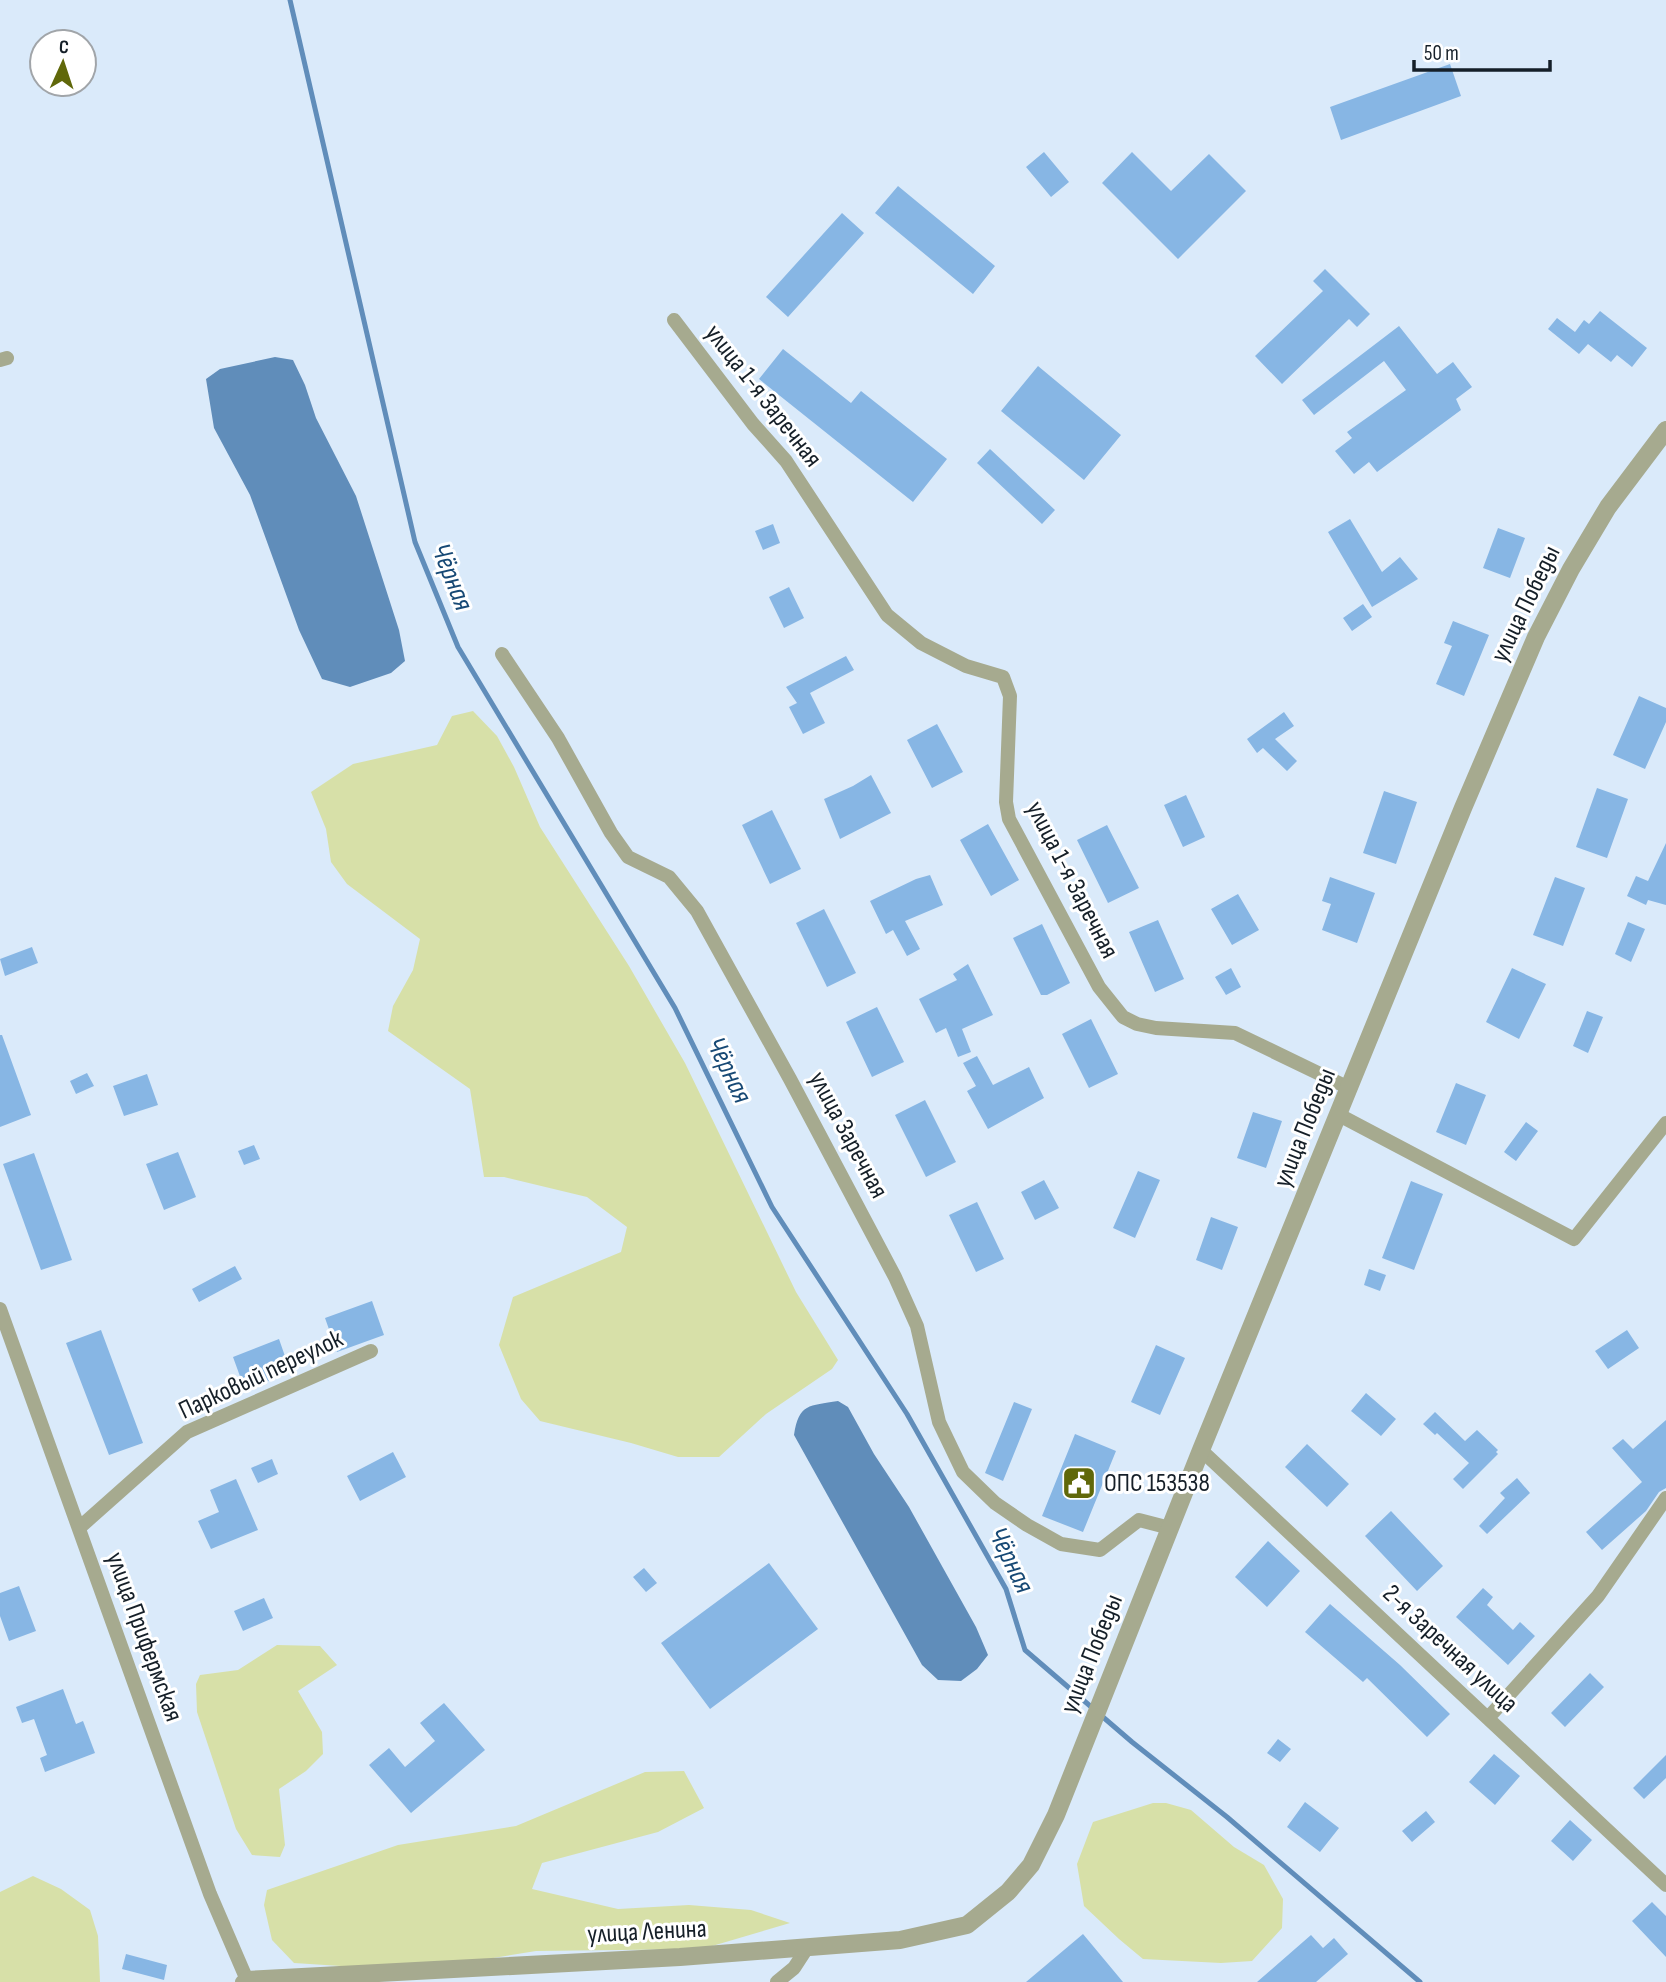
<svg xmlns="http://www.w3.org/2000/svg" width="1666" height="1982" viewBox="0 0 1666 1982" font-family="'Sofia Sans Condensed',sans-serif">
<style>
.green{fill:#d7e0a8}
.water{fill:#608dba}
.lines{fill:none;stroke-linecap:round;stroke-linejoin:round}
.stream{stroke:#608dba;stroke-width:5}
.building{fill:#87b6e4}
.minor{stroke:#a6aa8f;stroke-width:14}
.tertiary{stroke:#a6aa8f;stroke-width:18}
.labels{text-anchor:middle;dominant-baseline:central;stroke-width:6;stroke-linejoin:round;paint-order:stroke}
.street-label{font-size:26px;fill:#151f28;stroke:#fff}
.poi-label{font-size:26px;fill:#151f28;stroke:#fff;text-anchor:start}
.water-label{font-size:28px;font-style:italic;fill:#174975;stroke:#fff}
</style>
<rect width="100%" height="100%" fill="#daeafa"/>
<!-- green -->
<path class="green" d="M473 711 497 736 514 767 540 827 629 966 685 1063 796 1292 838 1360 832 1369 766 1414 719 1457H678L631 1443 540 1421 521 1399 499 1345 513 1297 621 1252 627 1227 587 1197 504 1177H484L470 1089 388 1031 393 1006 413 970 420 939 347 884 331 862 326 829 311 792 353 764 437 745 452 716Z
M277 1645 320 1646 337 1665 298 1691 322 1732 323 1754 306 1771 279 1789 285 1845 280 1857 252 1855 236 1829 197 1712 196 1684 200 1675 238 1670Z
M684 1771 704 1808 658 1832 542 1863 532 1889 618 1909 689 1905 751 1910 790 1923 702 1949 536 1951 487 1959 356 1967 294 1963 272 1940 264 1905 267 1890 398 1845 516 1826 645 1772Z
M1153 1803H1166L1191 1810 1234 1847 1264 1865 1283 1899 1282 1928 1252 1961 1221 1963 1143 1959 1119 1939 1084 1906 1077 1864 1093 1822Z
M33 1876 61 1889 90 1910 98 1936 100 1982H0V1892Z"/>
<!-- water -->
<path class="water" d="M275 357 293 360 305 385 316 418 356 496 399 630 405 661 391 673 350 687 322 679 299 630 250 495 214 428 206 379 220 369Z
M838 1401 848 1407 874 1454 909 1507 976 1627 988 1655 977 1669 961 1681 938 1680 922 1665 794 1435C799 1403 809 1406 838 1401Z"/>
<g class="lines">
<!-- stream -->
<path class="stream" d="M290 0 415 542 458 647 675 1008 772 1207 907 1414 1006 1589 1025 1650 1132 1742 1227 1817 1420 1982"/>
</g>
<!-- building -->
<path class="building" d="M1450 64 1461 96 1341 140 1330 107Z
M1044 152 1069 182 1051 197 1026 167Z
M1132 152 1171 191 1209 154 1246 191 1178 259 1102 183Z
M898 186 995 266 973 294 875 213Z
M842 213 864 233 788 317 766 297Z
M1325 269 1370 314 1357 327 1349 319 1282 384 1255 356 1323 291 1313 281Z
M1600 311 1647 348 1632 367 1617 355 1611 362 1588 344 1579 354 1548 329 1557 318 1575 332 1584 320 1589 324Z
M1399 326 1437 374 1453 362 1472 387 1456 399 1461 410 1377 472 1369 462 1354 474 1335 451 1352 438 1347 432 1406 390 1384 361 1314 415 1302 400Z
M783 349 851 403 861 391 947 459 913 502 759 379Z
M1038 366 1121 435 1084 480 1001 411Z
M990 449 1055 510 1042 524 977 463Z
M1350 519 1382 572 1400 557 1418 579 1372 607 1328 532Z
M773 524 780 543 763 550 755 531Z
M1498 528 1525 538 1510 578 1483 568Z
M789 587 804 618 784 628 769 597Z
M1363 604 1372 617 1352 631 1343 618Z
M1453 621 1489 635 1464 696 1436 684 1452 646 1444 643Z
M846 656 854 670 810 693 825 723 803 734 789 707 797 703 786 687Z
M1639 696 1666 708V722L1645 769 1613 755Z
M1284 712 1294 726 1275 739 1297 761 1287 771 1263 748 1257 753 1247 739Z
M937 724 963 772 932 788 907 740Z
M871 775 891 813 840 839 824 799 853 786Z
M1597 788 1628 799 1607 858 1576 847Z
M1384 791 1417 802 1396 864 1363 853Z
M1186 795 1205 837 1183 847 1164 805Z
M772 810 801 869 770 884 742 825Z
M988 824 1019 880 991 896 960 840Z
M1107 825 1139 888 1108 903 1077 840Z
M1666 843V905L1648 900 1646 905 1627 896 1636 876 1648 881Z
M930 875 943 905 905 921 920 949 907 956 893 930 886 934 870 901 916 879Z
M1330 877 1375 893 1357 943 1322 930 1331 904 1322 901Z
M1555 877 1585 888 1563 946 1533 935Z
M1238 894 1259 930 1232 945 1211 909Z
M824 909 856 973 827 987 796 923Z
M1158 920 1184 979 1155 992 1129 932Z
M1628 922 1645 929 1631 962 1615 954Z
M1042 924 1070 983 1047 995H1041L1013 938Z
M32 947 38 963 5 976 0 959Z
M968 964 993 1015 962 1029 971 1052 958 1057 946 1028 936 1033 919 999 957 980 953 974Z
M1231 968 1241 987 1226 995 1215 977Z
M1512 968 1546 984 1519 1039 1486 1022Z
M877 1007 904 1062 872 1077 846 1022Z
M1587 1011 1603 1017 1588 1053 1573 1046Z
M1091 1019 1118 1074 1089 1088 1062 1034Z
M0 1035H2L31 1115 0 1127Z
M977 1056 993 1085 1029 1067 1044 1098 988 1129 967 1091 976 1086 963 1063Z
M87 1073 94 1086 76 1094 70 1081Z
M147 1074 158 1105 124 1116 113 1086Z
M1456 1083 1486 1095 1466 1145 1436 1132Z
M925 1100 956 1162 926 1177 895 1115Z
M1253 1112 1282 1121 1266 1168 1237 1158Z
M1526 1122 1538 1131 1516 1161 1504 1152Z
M254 1145 260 1159 244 1165 238 1151Z
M178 1152 196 1197 164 1210 146 1164Z
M34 1153 72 1260 41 1270 3 1164Z
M1138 1171 1160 1180 1135 1238 1113 1228Z
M1044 1180 1059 1208 1035 1220 1021 1192Z
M1411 1181 1443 1194 1414 1270 1382 1258Z
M977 1202 1004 1259 976 1272 949 1215Z
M1211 1217 1238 1227 1222 1270 1196 1260Z
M235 1266 242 1279 199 1302 192 1289Z
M1369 1269 1386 1275 1380 1291 1364 1285Z
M372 1301 384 1335 337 1352 325 1318Z
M101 1330 143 1443 109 1455 66 1343Z
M1627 1330 1639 1348 1608 1369 1595 1351Z
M279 1339 287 1362 276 1367 279 1377 256 1386 252 1375 241 1379 233 1357Z
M1156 1345 1185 1358 1160 1415 1131 1402Z
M1366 1393 1396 1419 1381 1436 1351 1411Z
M1014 1402 1032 1409 1003 1481 985 1473Z
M1435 1412 1465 1441 1477 1430 1498 1450 1496 1452 1498 1454 1463 1489 1453 1479 1469 1463 1437 1433 1435 1435 1423 1424Z
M1666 1420V1488L1659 1492 1646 1511 1602 1550 1586 1532 1642 1482 1612 1448 1623 1439 1633 1449Z
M1075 1434 1116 1451 1083 1532 1042 1516Z
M1307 1444 1349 1484 1327 1507 1285 1467Z
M393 1452 406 1477 360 1501 347 1476Z
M272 1459 278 1474 258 1483 251 1468Z
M1517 1478 1530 1493 1487 1534 1479 1526 1505 1498 1500 1493Z
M236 1479 258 1530 211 1549 198 1521 219 1512 210 1490Z
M1391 1511 1443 1566 1417 1591 1365 1536Z
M1268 1541 1300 1571 1267 1607 1235 1577Z
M769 1563 818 1629 710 1709 661 1643Z
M644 1568 657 1583 646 1592 633 1577Z
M19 1586 36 1631 9 1641 0 1616V1593Z
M1483 1588 1493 1597 1487 1605 1513 1630 1520 1622 1535 1636 1508 1665 1456 1617Z
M264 1598 273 1618 243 1631 234 1611Z
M1330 1604 1400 1665 1450 1714 1427 1737 1367 1678 1363 1682 1305 1632Z
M1590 1673 1604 1687 1565 1727 1551 1713Z
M63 1689 76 1724 83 1721 95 1753 45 1772 40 1758 47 1755 34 1719 22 1723 16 1707Z
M444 1703 485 1750 411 1813 369 1765 389 1748 405 1767 435 1741 420 1723Z
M1278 1739 1291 1749 1280 1762 1267 1753Z
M1494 1754 1520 1776 1495 1805 1469 1782Z
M1666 1755V1778L1644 1799 1633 1788Z
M1305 1802 1339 1828 1320 1852 1287 1827Z
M1426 1811 1435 1822 1412 1842 1402 1831Z
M1570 1820 1592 1840 1573 1861 1551 1841Z
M1652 1902 1666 1916V1957L1632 1921Z
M1083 1934 1123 1982H1026Z
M1311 1935 1323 1948 1334 1938 1348 1954 1316 1982H1257Z
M126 1954 167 1965 164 1980 122 1969Z"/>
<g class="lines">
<!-- minor -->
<path class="minor" d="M674 320 753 424 786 461 887 615 921 643 966 666 1003 677 1010 696 1006 802 1009 819 1099 987 1123 1017 1137 1024 1156 1028 1235 1033 1349 1088
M0 360 7 358
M502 654 558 738 611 833 628 857 669 877 697 911 790 1079 895 1277 917 1326 939 1422 963 1472 995 1503 1027 1525 1061 1544 1100 1550 1139 1520 1170 1528
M1339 1115 1574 1239 1666 1123
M0 1309 210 1894 247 1980 242 1982
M1201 1450 1666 1885
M79 1528 187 1432 371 1351
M1488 1718 1598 1596 1666 1498
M777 1982 794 1968 807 1948"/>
<!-- tertiary -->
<path class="tertiary" d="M247 1980 680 1957 900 1940 967 1925 1008 1892 1031 1865 1056 1815 1201 1450 1463 808 1536 637 1571 569 1608 507 1666 430"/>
</g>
<!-- icons -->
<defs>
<g id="civic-square" transform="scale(1.75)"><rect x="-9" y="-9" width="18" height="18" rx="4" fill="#60680a" stroke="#fff"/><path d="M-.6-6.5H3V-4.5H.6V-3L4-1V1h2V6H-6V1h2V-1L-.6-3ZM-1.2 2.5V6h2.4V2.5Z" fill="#fff"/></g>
</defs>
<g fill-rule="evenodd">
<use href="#civic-square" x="1079" y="1483"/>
</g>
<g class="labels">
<!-- street labels -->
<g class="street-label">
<text transform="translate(763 396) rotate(52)">улица 1-я Заречная</text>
<text transform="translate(1526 604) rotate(-64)">улица Победы</text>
<text transform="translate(1072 880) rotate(63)">улица 1-я Заречная</text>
<text transform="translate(1305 1128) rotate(-68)">улица Победы</text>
<text transform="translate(848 1135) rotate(62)">улица Заречная</text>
<text transform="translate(261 1375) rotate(-25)">Парковый переулок</text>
<text transform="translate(144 1637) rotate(70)">улица Прифермская</text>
<text transform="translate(1450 1649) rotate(43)">2-я Заречная улица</text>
<text transform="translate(1092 1654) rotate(-68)">улица Победы</text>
<text transform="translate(647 1932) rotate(-3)">улица Ленина</text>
</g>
<!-- poi labels -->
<g class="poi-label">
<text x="1104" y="1483">ОПС 153538</text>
</g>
<!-- water labels -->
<g class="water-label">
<text transform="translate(452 577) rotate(68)">Чёрная</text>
<text transform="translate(729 1070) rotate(64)">Чёрная</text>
<text transform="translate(1011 1560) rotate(64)">Чёрная</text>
</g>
</g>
<!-- north arrow -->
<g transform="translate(63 63) rotate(3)"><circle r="33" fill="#ffffff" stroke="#a1a5a9" stroke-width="2"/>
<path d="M0-5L12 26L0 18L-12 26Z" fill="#60680a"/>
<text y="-10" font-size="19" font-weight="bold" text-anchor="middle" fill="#151f28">С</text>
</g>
<!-- scale -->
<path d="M1414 60v10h136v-10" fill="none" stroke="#151f28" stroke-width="3.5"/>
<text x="1424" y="60" font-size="21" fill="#151f28" stroke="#ffffff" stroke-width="5" paint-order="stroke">50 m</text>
</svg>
